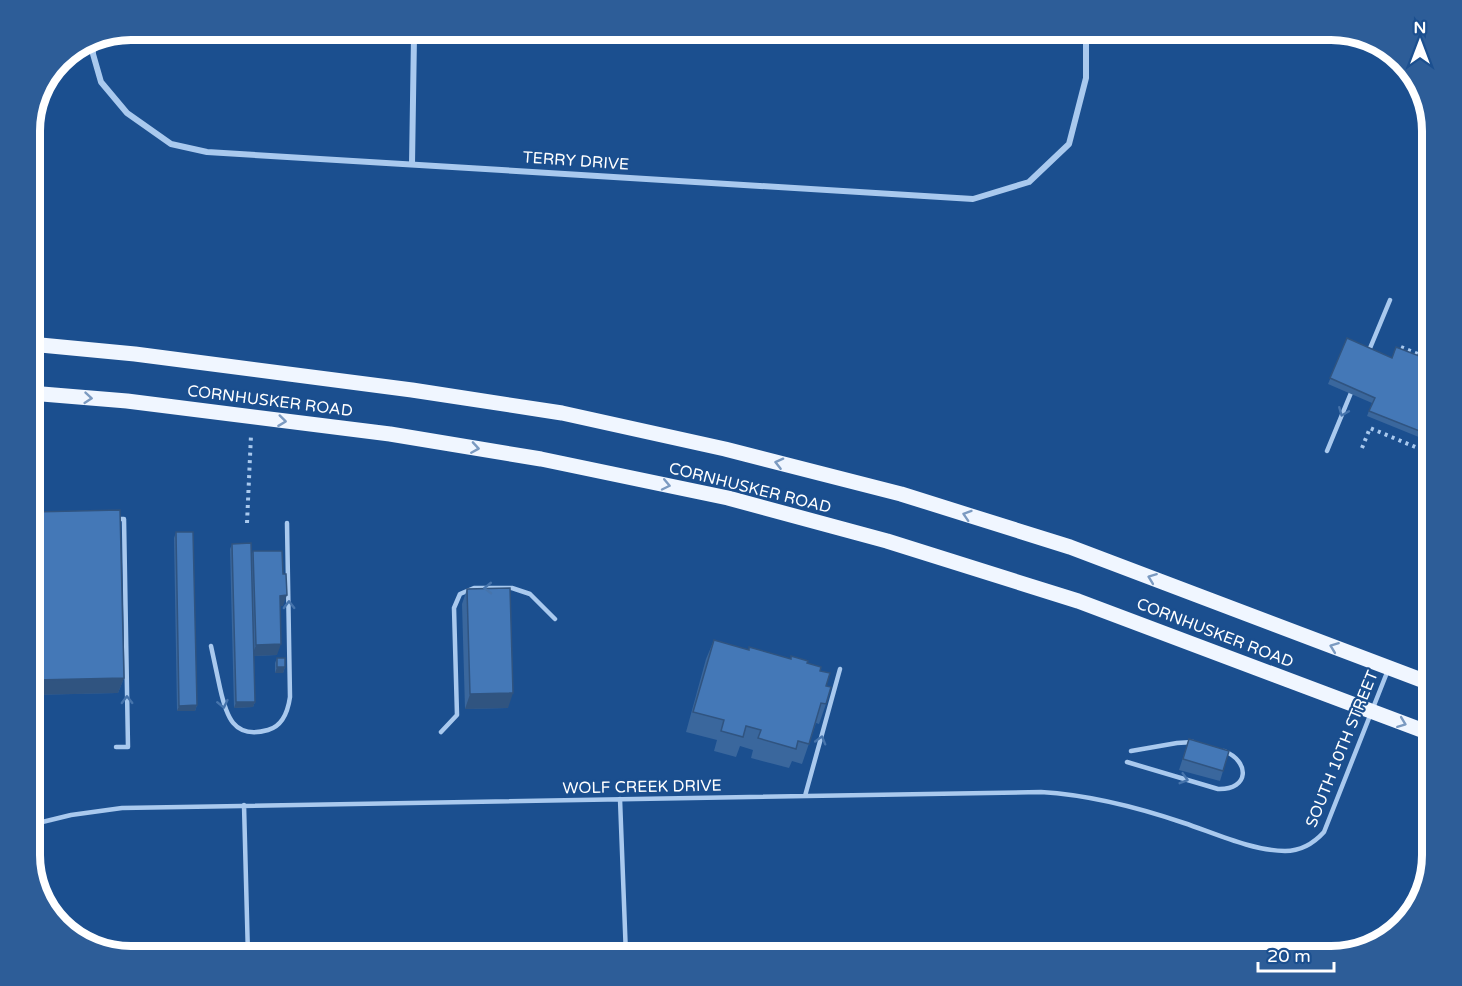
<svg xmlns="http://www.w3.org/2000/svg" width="1462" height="986" viewBox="0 0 1462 986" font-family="'Varela Round',sans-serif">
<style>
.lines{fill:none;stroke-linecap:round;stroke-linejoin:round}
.path{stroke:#a9c9ee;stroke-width:4;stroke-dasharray:3 4.5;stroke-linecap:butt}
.service{stroke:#a9c9ee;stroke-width:4.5}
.minor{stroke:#a9c9ee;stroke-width:6}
.primary{stroke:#f0f6ff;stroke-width:15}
.wall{fill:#3a679d}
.shaded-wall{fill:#305480}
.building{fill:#4478b7;stroke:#305480;stroke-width:1.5}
.oneway{stroke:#7b9ac1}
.oneway2{stroke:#4674ac}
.labels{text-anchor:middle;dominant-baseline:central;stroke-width:4.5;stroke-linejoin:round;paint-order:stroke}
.street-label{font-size:16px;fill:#fff;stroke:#1b4f8f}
.rim{fill:none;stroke:#fff;stroke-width:8}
</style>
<rect width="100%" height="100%" fill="#1b4f8f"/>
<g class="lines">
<!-- path -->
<path class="path" d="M1401 347 1432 360
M1362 448 1370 428 1432 454
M247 523 251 435"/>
<!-- service -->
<path class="service" d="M1368 353 1390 300
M1327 451 1353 388
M114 519H124L128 747H116
M211 646C214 660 217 674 220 688 226 715 233 740 268 730 283 726 288 711 290 697L287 523
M441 732 457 715 454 608 460 594 474 588H512L530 594 555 619
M1131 751 1177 743 1193 742
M1127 762 1218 789C1250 790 1250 761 1224 751
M805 796 840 669
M620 799 626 956
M244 805 248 956
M30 825 71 815 122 808 1041 792C1091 795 1137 807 1184 823 1214 833 1253 851 1285 851 1301 851 1314 843 1324 832L1388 670"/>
<!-- minor -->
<path class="minor" d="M92 38 93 54 101 82 127 113 171 144 207 152 973 199 1029 182 1069 144 1086 78V31
M412 164 414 36"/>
<!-- primary -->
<path class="primary" d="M30 344 135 354 412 390 562 413 725 449 901 494 1070 547 1432 684
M30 393 127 401 390 434 541 459 728 498 887 541 1078 601 1432 734"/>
</g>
<!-- wall -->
<path class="wall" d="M1347 338 1392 358 1432 361V439L1431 442 1367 416 1372 403 1328 384Z
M32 512 124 678 118 693 30 695V516Z
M176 532 197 705 195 711H177L174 538Z
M232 544 251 556 253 551 283 606H280L277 655 254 656 255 702 253 707 234 708 230 549Z
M467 589 508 708 465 709 462 604Z
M714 640 748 650 807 663 820 671 826 686V704L819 724 816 723 802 764 792 761 789 768 751 758 753 750 740 746 736 757 714 751 717 740 686 732 706 659Z
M277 658 285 667 283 673H275V663Z
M1189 739 1223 771 1220 781 1179 770Z"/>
<!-- shaded-wall -->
<path class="shaded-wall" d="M287 595 283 606H276L280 596Z
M281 644 277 655 252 656 256 645Z
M277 667H285L283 673H275Z
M124 678 118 693 30 695 35 680Z
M513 693 508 708 465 709 470 694Z
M236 702H255L253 707 234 708Z
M197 705 195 711H177L179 706Z"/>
<!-- building -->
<path class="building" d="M1347 338 1392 358 1396 347 1432 361V436L1369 411 1375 398 1330 378Z
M120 510 124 678 35 680 32 512Z
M176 532H193L197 705 179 706Z
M251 543 255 702H236L232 544Z
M253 551H282L283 574H286L287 595 280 596 281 644 256 645Z
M510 588 513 693 470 694 467 589Z
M714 640 749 650V647L791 659V656L808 661 807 663 821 667 820 671 830 673 826 686 831 687 826 704 821 703 809 744 798 741 796 749 758 738 761 730 746 726 743 737 721 731 724 720 693 712Z
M277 658H285V667H277Z
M1189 739 1229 751 1223 771 1183 759Z"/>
<!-- one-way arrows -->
<defs><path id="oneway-chevron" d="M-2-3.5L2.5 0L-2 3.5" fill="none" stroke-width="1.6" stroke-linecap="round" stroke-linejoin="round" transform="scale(1.5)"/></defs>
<g class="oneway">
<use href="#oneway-chevron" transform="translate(88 398) rotate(5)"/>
<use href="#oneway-chevron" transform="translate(282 421) rotate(7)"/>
<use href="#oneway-chevron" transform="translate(475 448) rotate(9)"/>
<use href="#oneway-chevron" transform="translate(779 463) rotate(-166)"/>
<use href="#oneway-chevron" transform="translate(666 485) rotate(12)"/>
<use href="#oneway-chevron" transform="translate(967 515) rotate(-162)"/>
<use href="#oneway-chevron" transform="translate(1152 578) rotate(-159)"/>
<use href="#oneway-chevron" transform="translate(1334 647) rotate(-159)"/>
<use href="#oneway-chevron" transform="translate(1402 723) rotate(21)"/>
</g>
<g class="oneway2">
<use href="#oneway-chevron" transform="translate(1343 412) rotate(112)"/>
<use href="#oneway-chevron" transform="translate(488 588) rotate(179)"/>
<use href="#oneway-chevron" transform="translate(289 605) rotate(-91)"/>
<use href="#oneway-chevron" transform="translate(127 700) rotate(-91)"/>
<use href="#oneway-chevron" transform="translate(223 704) rotate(78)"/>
<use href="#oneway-chevron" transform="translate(821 740) rotate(-74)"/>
<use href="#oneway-chevron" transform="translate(1184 779) rotate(16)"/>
</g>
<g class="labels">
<!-- street labels -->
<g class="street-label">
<text transform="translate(576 161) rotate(4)">TERRY DRIVE</text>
<text transform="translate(270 401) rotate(7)">CORNHUSKER ROAD</text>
<text transform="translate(750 488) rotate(14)">CORNHUSKER ROAD</text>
<text transform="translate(1215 633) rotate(21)">CORNHUSKER ROAD</text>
<text transform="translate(1342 749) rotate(-68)">SOUTH 10TH STREET</text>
<text transform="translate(642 787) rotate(-1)">WOLF CREEK DRIVE</text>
</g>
</g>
<!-- crop -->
<path d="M0 0H1462V986H0ZM131 40H1331A91 91 0 0 1 1422 131V855A91 91 0 0 1 1331 946H131A91 91 0 0 1 40 855V131A91 91 0 0 1 131 40Z" fill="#2d5d98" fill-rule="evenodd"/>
<path class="rim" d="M131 40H1331A91 91 0 0 1 1422 131V855A91 91 0 0 1 1331 946H131A91 91 0 0 1 40 855V131A91 91 0 0 1 131 40Z"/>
<!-- north arrow -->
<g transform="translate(1420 42)" stroke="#1b4f8f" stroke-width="4.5" paint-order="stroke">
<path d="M0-4.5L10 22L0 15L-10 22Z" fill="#ffffff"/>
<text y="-9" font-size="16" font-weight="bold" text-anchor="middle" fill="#ffffff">N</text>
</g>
<!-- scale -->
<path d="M1258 962v9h76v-9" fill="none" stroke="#ffffff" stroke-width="3"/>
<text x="1267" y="962" font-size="18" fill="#ffffff" stroke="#1b4f8f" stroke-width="4.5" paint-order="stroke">20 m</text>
</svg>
